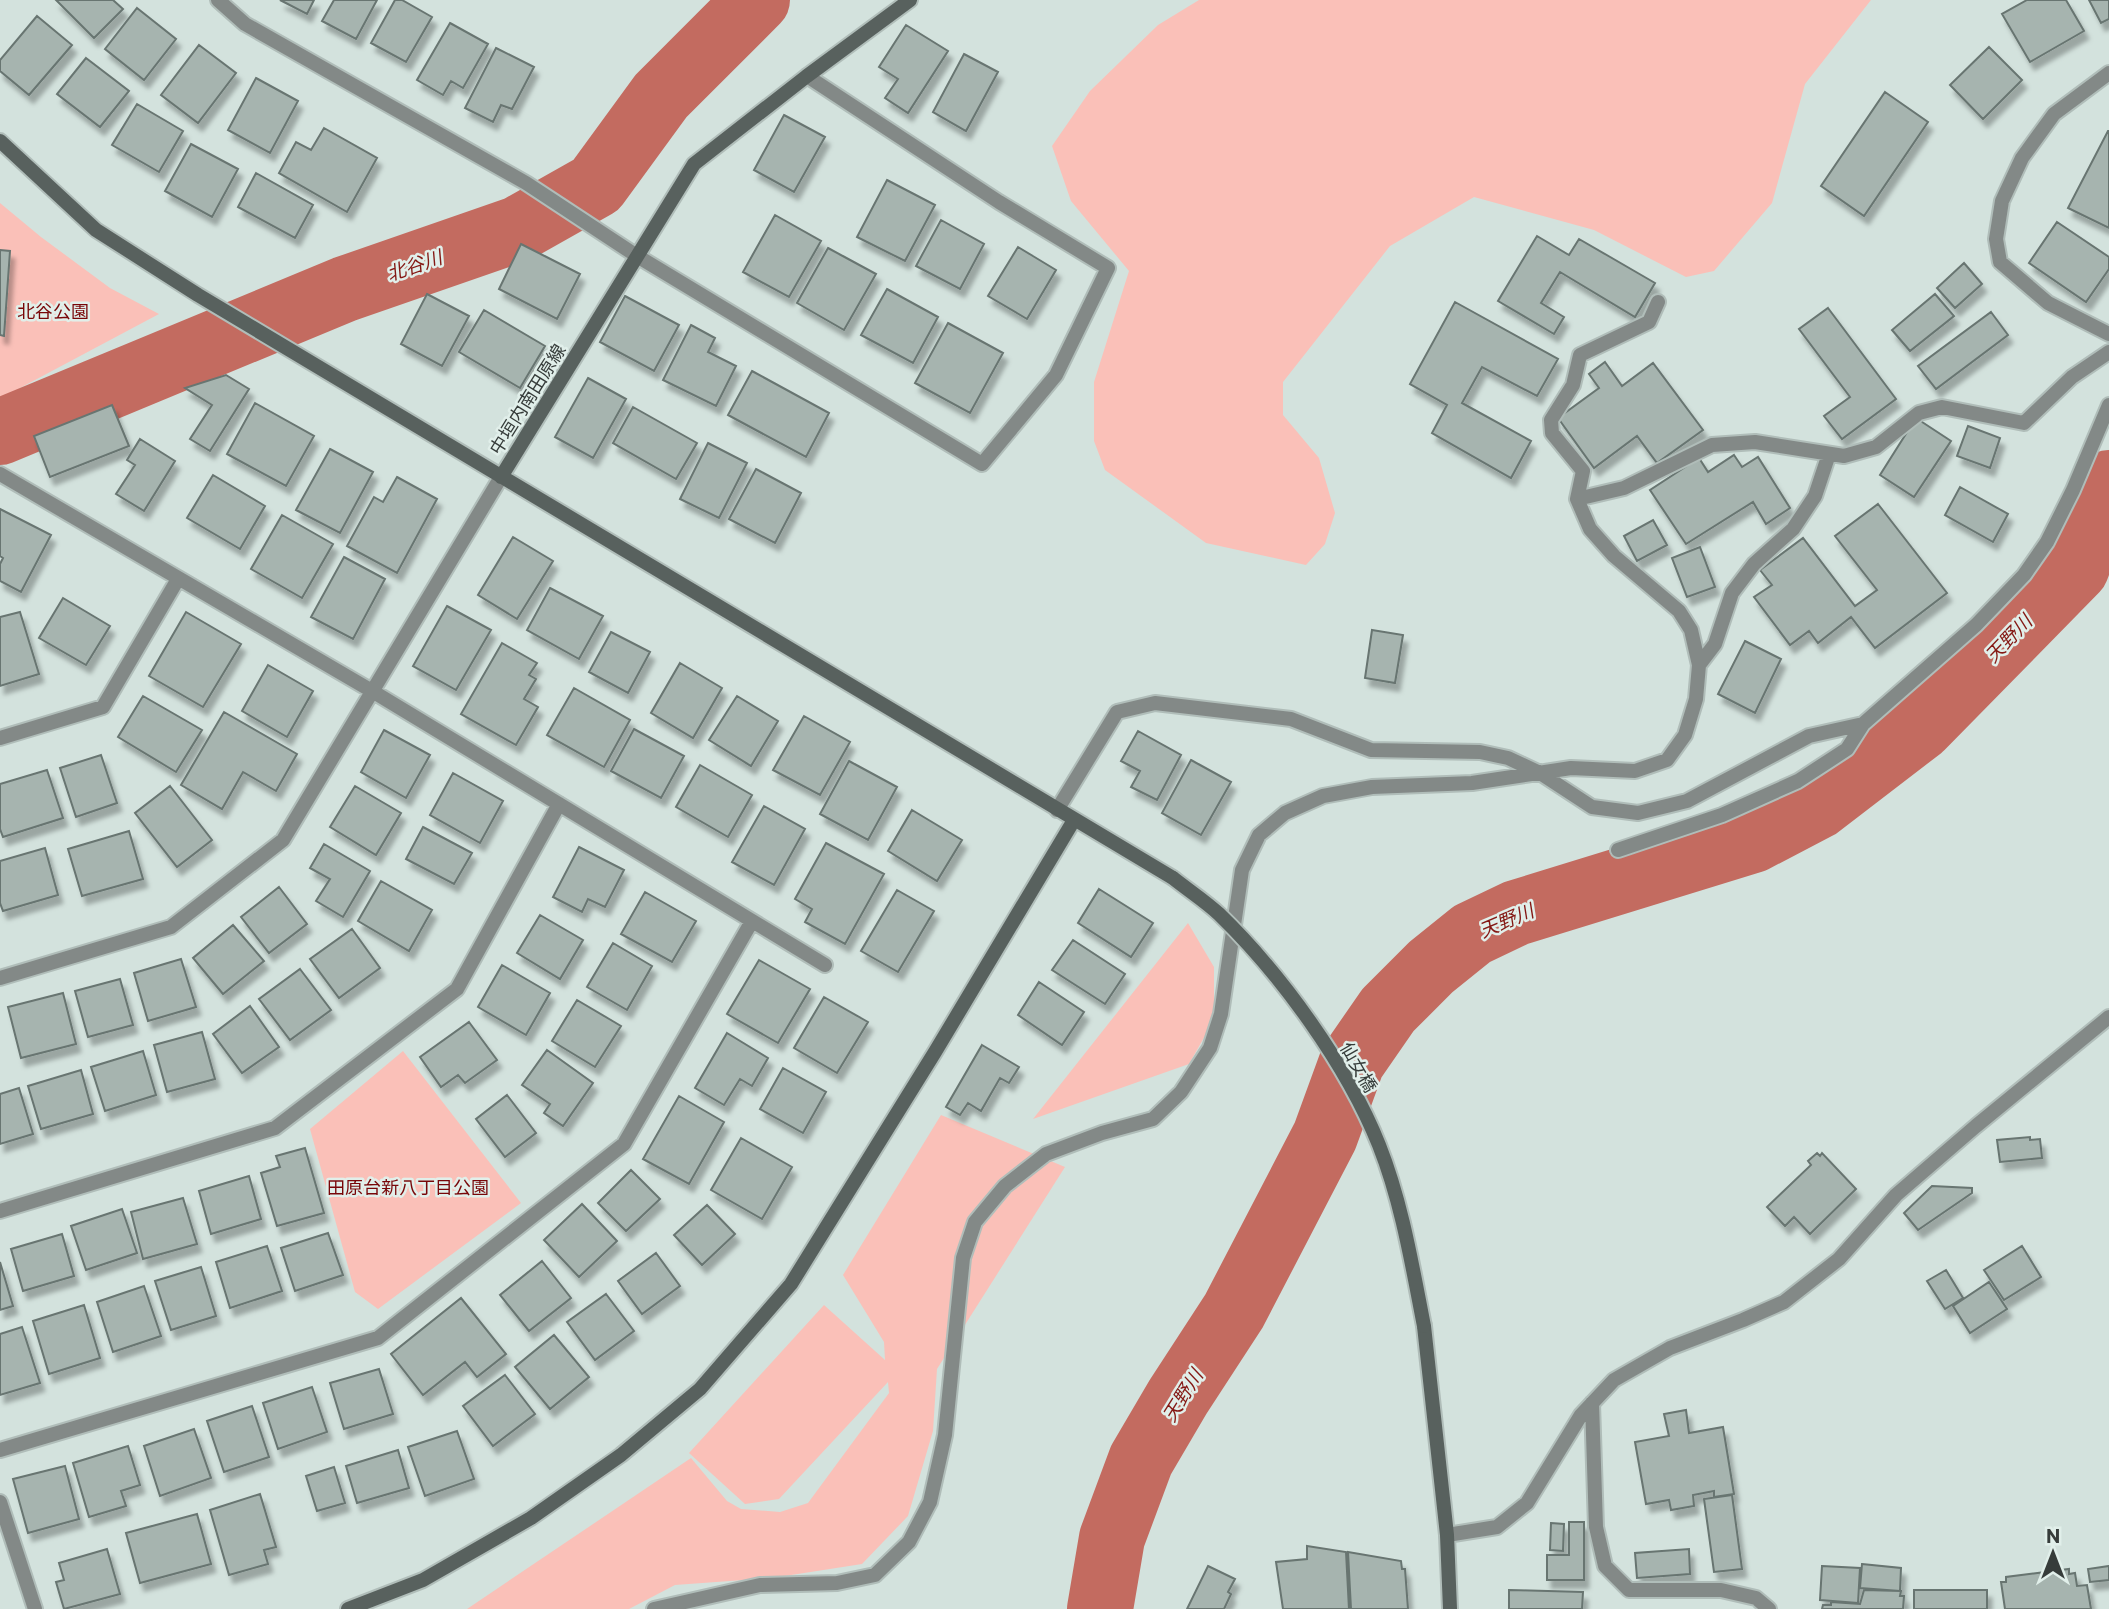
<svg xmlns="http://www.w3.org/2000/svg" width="2109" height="1609" viewBox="0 0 2109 1609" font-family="Commissioner,'Noto Sans JP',sans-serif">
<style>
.green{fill:#fac0b8}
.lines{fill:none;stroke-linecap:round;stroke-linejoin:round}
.river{stroke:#c36b60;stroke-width:66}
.building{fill:#a6b4af;stroke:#687571;stroke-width:2;filter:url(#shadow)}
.street-casing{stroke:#b0bdb9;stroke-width:18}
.secondary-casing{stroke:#b0bdb9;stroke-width:18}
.street{stroke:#838987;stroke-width:14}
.secondary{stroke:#58615e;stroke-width:14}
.secondary-bridge-casing{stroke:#b0bdb9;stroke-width:18;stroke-linecap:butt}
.secondary-bridge{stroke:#58615e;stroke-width:14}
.labels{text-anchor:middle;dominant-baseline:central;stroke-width:5;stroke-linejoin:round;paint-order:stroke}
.park-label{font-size:18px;fill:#780608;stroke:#e1efea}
.street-label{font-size:18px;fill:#363c3a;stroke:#e1efea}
.water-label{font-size:19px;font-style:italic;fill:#841814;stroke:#e1efea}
</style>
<defs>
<filter id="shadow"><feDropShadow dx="4.5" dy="8" stdDeviation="2" flood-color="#0004"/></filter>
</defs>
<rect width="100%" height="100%" fill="#d3e2dd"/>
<!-- green -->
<path class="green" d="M1199 0H1871L1805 84 1772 203 1714 271 1686 277 1594 230 1474 197 1390 246 1283 382V415L1319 458 1335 513 1325 544 1306 565 1206 543 1105 470 1094 441V382L1129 271 1071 201 1052 146 1090 91 1158 25Z
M0 203 41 237 110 288 159 314 20 388 0 402Z
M1188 923 1214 967V1020L1189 1064 1033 1119Z
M403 1051 521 1203 378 1309 355 1292 310 1129Z
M941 1115 1065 1167 937 1369 933 1431 908 1516 862 1564 772 1578 675 1585 629 1609H467L691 1458 727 1501 741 1509 780 1512 808 1503 889 1393 888 1382 779 1499 745 1504 689 1453 824 1305 885 1360 884 1342 843 1275Z"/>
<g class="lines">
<!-- river -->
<path class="river" d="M0 432 345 289 518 229 596 185 661 96 757 0
M1100 1609 1112 1538 1141 1460 1178 1397 1234 1311 1325 1136 1352 1062 1388 1010 1431 967 1472 934 1516 913 1753 840 1818 806 1921 727 2076 569 2109 483"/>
</g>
<!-- building -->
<path class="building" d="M56 0H113L123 9 94 38Z
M280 0H314L307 14Z
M334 0H377L356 39 322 21Z
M395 0H402L432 17 406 62 371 43Z
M2027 0H2066L2084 31 2030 62 2002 14Z
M2089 0H2109V19L2101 23Z
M137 8 176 39 144 80 105 49Z
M37 16 72 45 29 95 0 71V60Z
M450 23 488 44 463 88 451 81 443 95 417 80Z
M906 25 948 51 908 113 885 98 898 79 879 67Z
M199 45 236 73 198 123 161 95Z
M1989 47 2022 80 1983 119 1950 85Z
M496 48 534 67 512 109 501 105 493 122 465 108Z
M964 54 998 72 966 131 933 112Z
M86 58 129 91 100 127 57 94Z
M256 78 298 101 270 153 228 130Z
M1885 92 1928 122 1864 216 1821 186Z
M137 104 183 131 159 172 112 145Z
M784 115 825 137 794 192 754 170Z
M324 128 377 158 347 212 279 173 296 142 311 150Z
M2108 131H2109V228L2068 208Z
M191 144 238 169 212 217 165 191Z
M256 173 313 205 295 238 238 207Z
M887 180 935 205 905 261 857 237Z
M775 215 821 241 789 297 743 272Z
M941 220 984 244 960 289 916 266Z
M2057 222 2109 257V269L2086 302 2029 263Z
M1537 236 1569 255 1579 239 1655 283 1635 317 1560 272 1541 303 1564 317 1554 334 1498 301Z
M521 244 580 274 557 319 499 289Z
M1018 247 1056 270 1027 319 988 296Z
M828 248 876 274 844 330 797 303Z
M0 250 10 251 4 336 0 335Z
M1964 263 1982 284 1955 308 1937 288Z
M887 289 938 317 913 363 861 335Z
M427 294 469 316 442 366 401 344Z
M1935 294 1954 316 1910 351 1892 330Z
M625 296 679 325 654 371 600 342Z
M1455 302 1558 359 1537 396 1482 367 1462 403 1531 441 1511 478 1432 433 1447 405 1410 384Z
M1828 308 1896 399 1842 439 1824 416 1850 397 1799 329Z
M484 310 545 346 520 388 459 352Z
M1991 312 2008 335 1936 389 1918 366Z
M948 323 1003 353 970 413 915 383Z
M691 325 715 338 708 352 736 366 716 406 663 380Z
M1605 362 1622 386 1653 363 1703 430 1657 463 1637 436 1594 468 1558 418 1599 388 1589 374Z
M752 371 829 413 806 457 728 415Z
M226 375 249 389 210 451 190 439 212 405 185 388Z
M588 378 626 399 593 458 555 437Z
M255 403 314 436 286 486 227 454Z
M112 405 129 446 50 477 34 436Z
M633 407 697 443 676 479 613 443Z
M1916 418 1951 441 1914 497 1880 475Z
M1968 426 2000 438 1990 468 1957 456Z
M140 439 175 461 144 511 116 494 135 465 127 460Z
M708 443 747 463 719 518 680 499Z
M330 449 373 472 340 533 296 510Z
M1734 455 1742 467 1758 457 1790 508 1766 524 1753 502 1686 544 1650 490 1699 458 1708 472Z
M756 469 801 493 775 543 729 519Z
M213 475 265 506 240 549 187 518Z
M397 477 437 499 397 573 347 546 374 497 383 502Z
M1960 487 2008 514 1993 542 1945 515Z
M1878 504 1947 593 1875 648 1851 617 1818 643 1809 631 1790 645 1754 597 1772 585 1760 570 1803 538 1855 606 1877 590 1835 536Z
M0 509 51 535 21 592 0 581V564L3 558 0 556Z
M282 515 333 544 302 598 251 569Z
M1653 520 1667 545 1637 561 1624 536Z
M513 537 553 561 517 619 478 595Z
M1700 547 1715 587 1687 597 1672 558Z
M344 557 385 579 353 639 311 617Z
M550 588 603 616 579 659 527 630Z
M63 598 110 626 86 665 39 638Z
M447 606 491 630 456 690 413 666Z
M20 612 39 674 0 686V617Z
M186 612 241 644 203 707 149 676Z
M1372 630 1403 635 1395 683 1365 678Z
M611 632 650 652 628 693 589 672Z
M1745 641 1781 659 1755 713 1718 694Z
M502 643 537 663 529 675 536 679 524 699 538 707 516 745 461 714Z
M680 663 722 688 693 738 651 713Z
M268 665 313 691 287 737 242 711Z
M574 688 630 720 604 767 547 735Z
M143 696 202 730 176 772 118 737Z
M737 696 778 721 751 766 709 740Z
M224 712 297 754 276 791 243 772 222 809 181 785Z
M804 716 850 742 820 795 773 770Z
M634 729 684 756 661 798 611 771Z
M384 730 430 755 406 798 361 772Z
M1138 731 1181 755 1157 800 1131 787 1140 771 1121 761Z
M101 755 117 803 76 817 60 768Z
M1191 760 1231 782 1201 835 1162 813Z
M849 761 897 787 868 840 820 814Z
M700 765 752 795 728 837 676 807Z
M47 770 63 818 3 837 0 829V784Z
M453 773 503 801 480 843 430 815Z
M170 786 212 840 177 867 135 813Z
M355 786 401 813 376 855 330 827Z
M764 806 805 829 774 885 732 862Z
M912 810 962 840 937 881 888 851Z
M423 827 472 853 454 884 406 859Z
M129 831 143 879 82 896 68 849Z
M826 843 884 874 845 944 805 922 812 909 795 899Z
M324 844 370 871 343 917 316 901 330 879 310 868Z
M579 847 624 870 605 907 588 899 582 912 553 897Z
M45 848 58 895 3 911 0 903V861Z
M381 881 432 910 409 951 358 921Z
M279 887 307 924 269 953 241 917Z
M1099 889 1153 923 1131 957 1078 923Z
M897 890 934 911 898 972 861 951Z
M645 892 696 921 672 962 621 934Z
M540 915 583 940 560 979 517 953Z
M233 925 264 961 223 994 193 958Z
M352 929 380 968 339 998 310 959Z
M1073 940 1125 974 1105 1004 1052 970Z
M613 943 652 966 627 1010 587 987Z
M181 959 196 1007 148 1021 134 973Z
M759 960 810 989 778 1043 727 1014Z
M502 965 550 993 526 1035 478 1007Z
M300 969 331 1010 290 1040 259 999Z
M120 979 133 1025 88 1037 75 991Z
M1039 982 1084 1012 1062 1045 1018 1015Z
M63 993 76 1044 21 1058 8 1007Z
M824 997 868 1022 837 1073 794 1048Z
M577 1000 621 1026 595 1067 552 1041Z
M250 1006 279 1047 242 1073 213 1034Z
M469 1022 497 1060 465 1083 458 1075 441 1087 420 1057Z
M202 1032 215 1079 167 1092 154 1045Z
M727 1033 768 1058 752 1086 740 1079 724 1105 695 1088Z
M982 1045 1019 1067 1009 1083 1000 1078 981 1111 968 1103 960 1115 946 1107Z
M547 1050 593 1083 563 1126 544 1113 550 1104 522 1085Z
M143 1051 156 1095 105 1111 91 1067Z
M783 1068 826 1092 803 1133 760 1109Z
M81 1070 93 1114 41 1129 28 1086Z
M19 1088 33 1134 0 1144V1094Z
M507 1095 536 1133 505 1157 476 1119Z
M679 1096 724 1122 689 1184 643 1159Z
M2030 1137V1140L2040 1139 2042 1158 2000 1162 1997 1140Z
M741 1138 792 1167 762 1219 711 1190Z
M305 1148 324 1213 277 1226 261 1173 280 1167 276 1156Z
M1817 1153 1820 1156 1822 1153 1856 1189 1810 1234 1794 1217 1785 1226 1767 1207 1811 1165 1808 1161Z
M631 1170 660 1199 626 1231 598 1203Z
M249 1176 261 1219 211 1234 199 1191Z
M1932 1186 1972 1188V1193L1918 1230 1904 1213Z
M183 1198 197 1244 143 1259 131 1212Z
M582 1204 617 1241 579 1277 544 1240Z
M707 1205 735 1234 702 1265 674 1235Z
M122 1209 137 1253 86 1270 71 1226Z
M328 1233 343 1275 295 1291 281 1248Z
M62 1234 74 1276 23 1291 11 1249Z
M267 1246 282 1291 230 1308 216 1262Z
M2022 1246 2041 1277 2004 1300 1984 1270Z
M656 1253 680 1286 642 1314 618 1281Z
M542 1261 571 1298 529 1331 500 1295Z
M0 1262 13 1306 0 1310Z
M201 1267 216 1316 171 1330 155 1281Z
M1946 1270 1963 1298 1945 1309 1927 1281Z
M1989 1282 2007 1309 1970 1333 1953 1306Z
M144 1286 161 1336 113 1352 97 1302Z
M606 1294 634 1331 595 1360 567 1322Z
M461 1298 506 1354 477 1377 465 1362 423 1395 391 1354Z
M84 1305 100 1358 49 1374 33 1321Z
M22 1327 40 1383 0 1395V1334Z
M554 1335 589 1377 550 1409 515 1367Z
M379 1369 393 1414 344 1429 330 1383Z
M505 1375 535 1414 493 1446 463 1406Z
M312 1387 327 1432 278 1449 263 1403Z
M252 1406 269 1457 224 1472 207 1421Z
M1686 1410 1689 1433 1723 1427 1734 1494 1714 1497V1491L1693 1495 1694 1506 1671 1510 1669 1500 1646 1504 1635 1442 1669 1436 1664 1414Z
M194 1429 211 1478 160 1496 144 1446Z
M457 1431 474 1479 425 1496 408 1447Z
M128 1446 140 1485 121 1491 126 1506 89 1517 73 1463Z
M398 1450 409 1488 357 1503 346 1466Z
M65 1466 79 1519 28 1533 13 1479Z
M334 1467 345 1503 317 1511 306 1476Z
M260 1494 276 1547 264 1550 268 1564 229 1575 210 1510Z
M1732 1495 1742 1569 1714 1572 1704 1499Z
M197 1514 211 1564 140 1583 126 1533Z
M1569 1522H1584V1580H1547V1555H1569Z
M1551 1523 1564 1524 1563 1551 1550 1550Z
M1307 1546 1346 1552 1349 1609H1283L1276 1562 1307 1559Z
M107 1549 120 1594 64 1609 56 1582 64 1580 59 1563Z
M1689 1549 1690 1574 1637 1578 1635 1553Z
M1348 1552 1401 1561 1402 1569H1405L1408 1609H1351Z
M1862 1564 1901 1568 1900 1591 1860 1588Z
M1208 1566 1235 1579 1228 1592 1231 1594 1224 1609H1187Z
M1822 1566 1860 1568 1858 1603 1820 1600Z
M2109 1566V1580L2090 1582 2088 1569Z
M2069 1569V1574L2075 1573 2077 1586 2087 1585 2091 1609H2005L2001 1582H2006V1577Z
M1509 1590 1583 1592 1582 1609H1509Z
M1864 1590 1901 1591 1900 1596H1904L1903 1609H1822L1823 1605H1831V1602L1860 1604Z
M1914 1590H1987V1609H1914Z"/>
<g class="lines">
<!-- street casing -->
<g class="street-casing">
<path id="street" d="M218 0 245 24 526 183 637 256 982 464 1056 375 1108 268 999 202 807 76
M2109 73 2054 114 2022 158 2002 201 1996 239 2000 262 2048 303 2109 334
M0 474 372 691 825 965
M1577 499 1583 471 1552 433 1551 420 1573 385 1580 355 1649 322 1658 302
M1699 665 1715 644 1732 593 1754 564 1793 529 1815 496 1829 454
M0 738 103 707 178 579
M1057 810 1117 712 1155 703 1291 719 1371 750 1480 752 1508 758 1540 773 1592 807 1638 813 1687 801 1809 736 1863 724 1976 625 2024 575 2047 542 2073 490 2109 405
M1618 850 1722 815 1798 781 1847 749 1863 724
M0 978 171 927 283 840 501 477
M0 1211 275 1128 457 989 559 804
M1592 1403 1596 1527 1605 1566 1629 1590H1721L1756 1598 1769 1609
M0 1450 378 1338 624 1144 752 921
M0 1502 35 1609
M1447 1535 1497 1527 1527 1503 1581 1415 1614 1380 1670 1348 1743 1320 1784 1302 1839 1259 1896 1195 1976 1126 2109 1017
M654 1609 760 1585 837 1583 875 1575 909 1542 930 1502 945 1435 963 1258 975 1222 1005 1186 1046 1154 1102 1133 1153 1119 1181 1092 1210 1048 1221 1014 1242 870 1259 835 1285 813 1323 796 1372 787 1472 783 1571 768 1635 771 1667 760 1685 735 1696 699 1699 665 1691 630 1679 611 1614 556 1590 529 1577 499 1624 488 1712 445 1755 442 1844 456 1876 447 1919 413 1942 407 2024 423 2072 377 2109 352"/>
</g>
<!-- secondary casing -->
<g class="secondary-casing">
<path id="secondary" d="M0 141 96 230 198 295 1173 878
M501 477 694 164 807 76 910 0
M1424 1326 1447 1535 1450 1609
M348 1609 423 1580 531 1518 621 1455 700 1389 791 1284 935 1052 1074 820"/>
</g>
<!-- street -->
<use href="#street" class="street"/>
<!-- secondary -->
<use href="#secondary" class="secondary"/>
<!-- secondary-bridge casing -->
<g class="secondary-bridge-casing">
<path id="secondary-bridge" d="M1173 878C1188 890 1205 901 1219 914 1281 974 1347 1065 1379 1145 1402 1203 1412 1265 1424 1326"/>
</g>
<!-- secondary-bridge -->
<use href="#secondary-bridge" class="secondary-bridge"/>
</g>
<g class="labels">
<!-- park labels -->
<g class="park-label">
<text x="53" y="311">北谷公園</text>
<text x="408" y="1187">田原台新八丁目公園</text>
</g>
<!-- street labels -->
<g class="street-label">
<text transform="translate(527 399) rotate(-58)">中垣内南田原線</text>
<text transform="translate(1359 1067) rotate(60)">仙女橋</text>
</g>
<!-- water labels -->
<g class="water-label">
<text transform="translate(414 265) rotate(-19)">北谷川</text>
<text transform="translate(2008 638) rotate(-46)">天野川</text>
<text transform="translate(1506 920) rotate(-23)">天野川</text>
<text transform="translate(1182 1395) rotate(-58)">天野川</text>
</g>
</g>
<!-- north arrow -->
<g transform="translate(2053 1553)" stroke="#e1efea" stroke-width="5" paint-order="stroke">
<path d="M0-5L12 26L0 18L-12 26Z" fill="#363c3a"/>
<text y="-10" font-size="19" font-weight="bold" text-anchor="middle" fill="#363c3a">N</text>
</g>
</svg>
